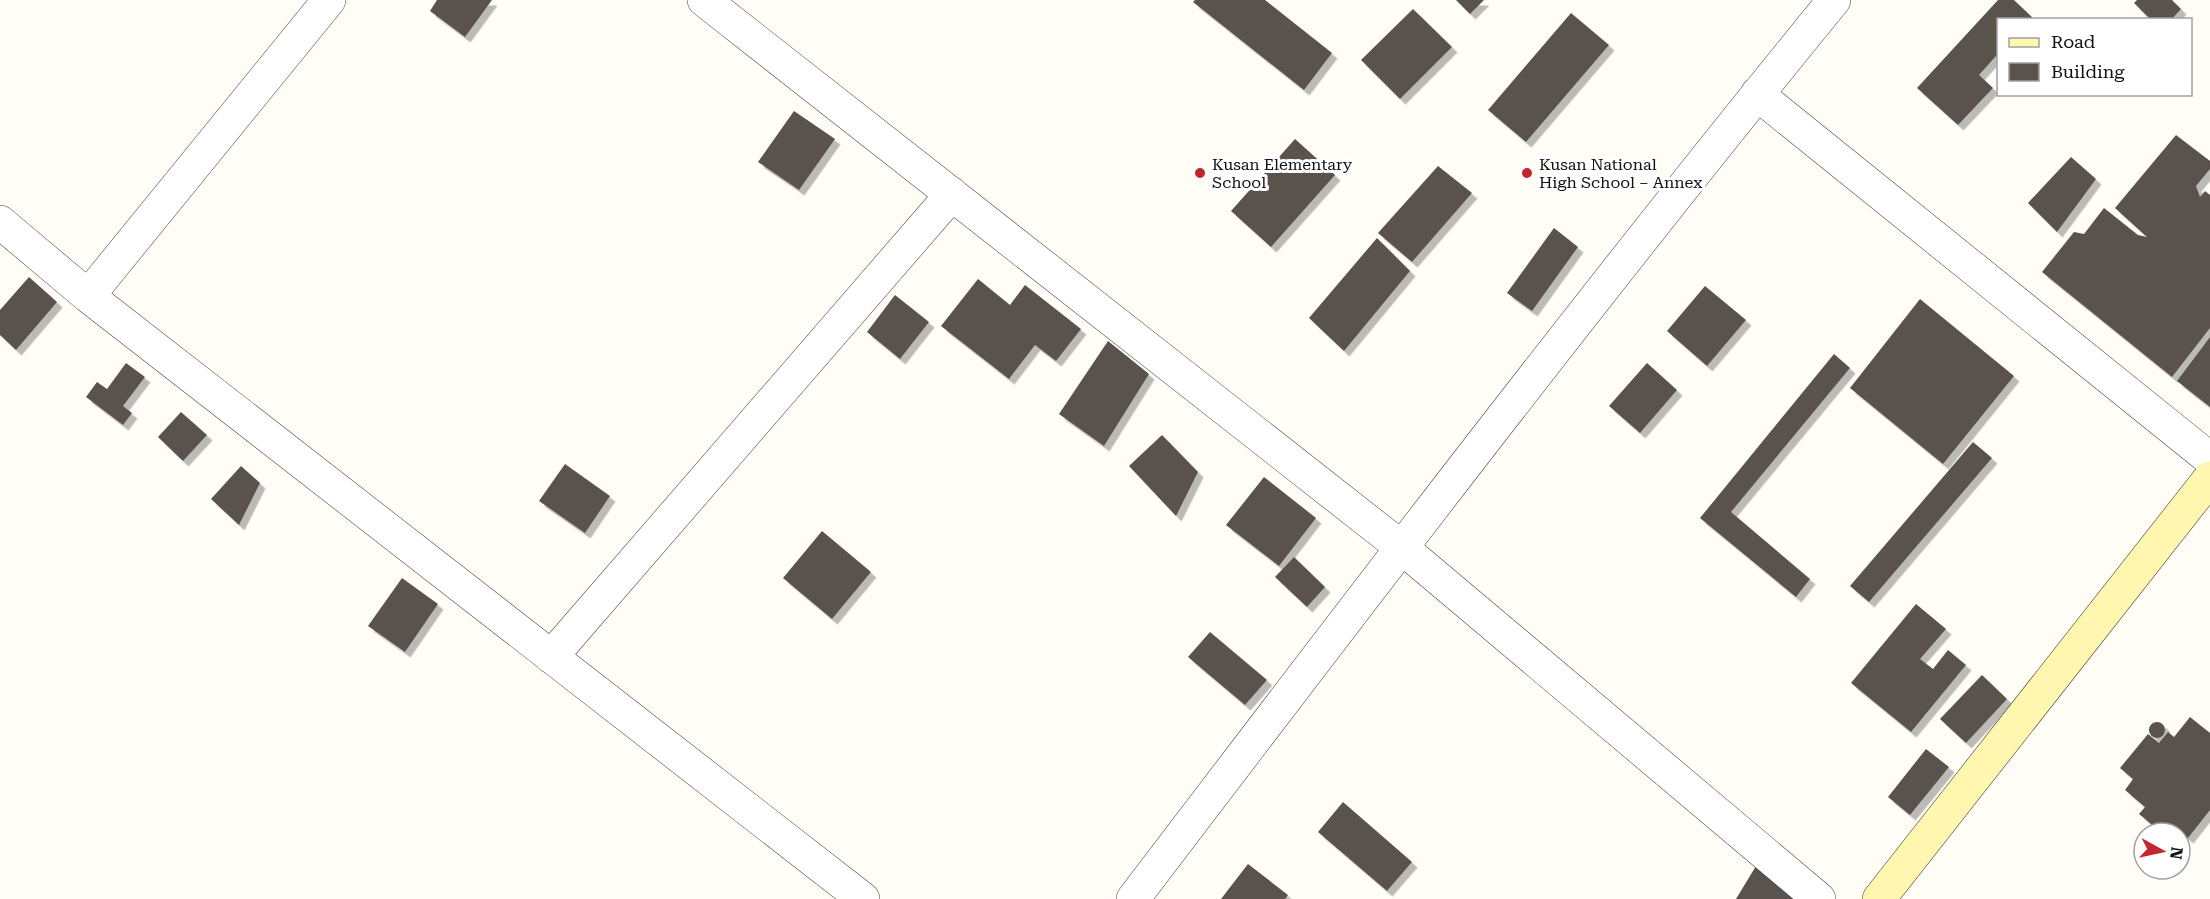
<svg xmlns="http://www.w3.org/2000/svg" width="2210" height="899" viewBox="0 0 2210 899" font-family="'Roboto Serif',serif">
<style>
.building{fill:#5a524d;filter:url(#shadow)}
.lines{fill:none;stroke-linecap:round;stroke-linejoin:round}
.street-casing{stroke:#444;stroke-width:34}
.secondary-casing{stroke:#333;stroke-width:34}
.street{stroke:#fff;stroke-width:33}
.secondary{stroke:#fff6b0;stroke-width:33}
.poi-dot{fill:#c4262e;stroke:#fff;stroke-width:2}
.labels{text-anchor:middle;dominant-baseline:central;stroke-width:6;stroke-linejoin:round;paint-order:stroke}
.poi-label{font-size:16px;fill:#111;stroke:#fff;text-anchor:start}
</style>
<defs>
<filter id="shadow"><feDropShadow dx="5.5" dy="5.5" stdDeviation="0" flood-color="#0004"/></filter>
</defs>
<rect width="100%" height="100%" fill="#fffdf5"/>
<!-- building -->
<path class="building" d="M437 0H492L465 37 430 11Z
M1195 0H1265L1332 53 1304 90 1193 2Z
M1456 0H1484L1470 14Z
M1998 0H2014L2035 20H1998V58L1996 56 1979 75 1993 88 1958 125 1917 88Z
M2137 0H2172L2181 9 2171 20H2151L2134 3Z
M1413 9 1452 47 1400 99 1361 60Z
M1571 13 1609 45 1526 142 1488 110Z
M794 111 835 139 799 190 758 162Z
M2176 135 2210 161V169L2196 186 2200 197 2205 191 2210 195V328L2172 377 2042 272 2074 232 2084 234 2104 208 2138 235 2147 237 2115 208Z
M1295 139 1335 175 1271 247 1231 211Z
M2071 157 2096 179 2057 232 2028 203Z
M1438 166 1472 193 1412 262 1378 233Z
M1554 228 1578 247 1532 311 1507 293Z
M1377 238 1410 271 1344 351 1309 318Z
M29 277 57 302 16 350 0 335V310Z
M978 279 1010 305 1025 285 1081 329 1056 361 1035 345 1009 379 941 326Z
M1705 286 1746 320 1707 366 1667 331Z
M895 295 929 322 900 359 867 332Z
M1920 299 2014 376 1943 464 1850 388Z
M2210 337V407L2177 381Z
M1108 341 1149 374 1104 446 1059 414Z
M1834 354 1850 368 1731 512 1810 579 1796 597 1700 518Z
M126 363 145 377 123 406 132 413 123 425 86 397 97 382 107 389Z
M1647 363 1677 390 1640 433 1609 406Z
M181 412 207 435 183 461 158 437Z
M1162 435 1198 472 1176 516 1129 466Z
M1973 442 1992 458 1869 602 1850 586Z
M565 464 610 496 585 533 539 501Z
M241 466 260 483 239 525 211 499Z
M1264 477 1316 518 1279 566 1226 525Z
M822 531 871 572 832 619 783 578Z
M1294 557 1325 587 1307 607 1275 577Z
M402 578 438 604 405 652 368 626Z
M1916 604 1946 629 1920 659 1933 669 1948 650 1966 665 1911 732 1851 683Z
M1210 632 1267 680 1245 705 1188 657Z
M1982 675 2007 699 1966 743 1940 719Z
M2190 717 2210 733V810L2188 838 2173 826 2167 833H2162L2139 814 2145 807 2125 790 2133 779 2120 768 2148 734 2159 743 2168 732 2174 737Z
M2149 730a8 8 0 1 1 16 0a8 8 0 1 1-16 0Z
M1926 749 1949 767 1910 815 1888 797Z
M1343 802 1412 862 1387 891 1318 832Z
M1248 864 1288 895 1285 899H1221Z
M1756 866 1800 899H1736Z"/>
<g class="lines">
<!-- street casing -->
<g class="street-casing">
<path id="street" d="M704 0 1401 547 1819 899
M1757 94 2210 459
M0 222 88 296 863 899
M88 296 329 0
M551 657 952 194
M1133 899C1363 597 1594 294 1834 0"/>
</g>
<!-- secondary casing -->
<g class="secondary-casing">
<path id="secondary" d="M1879 899 2210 478"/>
</g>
<!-- street -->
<use href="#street" class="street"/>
<!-- secondary -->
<use href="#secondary" class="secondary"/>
</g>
<!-- markers -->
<g class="poi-dot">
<circle cx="1200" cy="173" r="6"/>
<circle cx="1527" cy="173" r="6"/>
</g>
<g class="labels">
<!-- poi labels -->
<g class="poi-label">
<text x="1212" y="164">Kusan Elementary<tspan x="1212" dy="18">School</tspan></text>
<text x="1539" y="164">Kusan National<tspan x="1539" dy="18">High School – Annex</tspan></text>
</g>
</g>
<!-- legend -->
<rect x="1997" y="18" width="195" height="78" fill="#ffffff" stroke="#a0a0a0" stroke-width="1.5"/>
<rect x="2009" y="38" width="30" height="9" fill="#fff6b0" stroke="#a0a0a0" stroke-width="1.5"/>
<text x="2051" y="48" font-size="18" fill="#111111">Road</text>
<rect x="2009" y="63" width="30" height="18" fill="#5a524d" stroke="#a0a0a0" stroke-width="1.5"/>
<text x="2051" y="78" font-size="18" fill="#111111">Building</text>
<!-- north arrow -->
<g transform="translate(2162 851) rotate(98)"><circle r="28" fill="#ffffff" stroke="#a0a0a0" stroke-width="1.5"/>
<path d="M0-4.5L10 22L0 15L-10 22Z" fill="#c4262e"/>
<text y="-9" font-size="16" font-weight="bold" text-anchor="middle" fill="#111111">N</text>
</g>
</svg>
